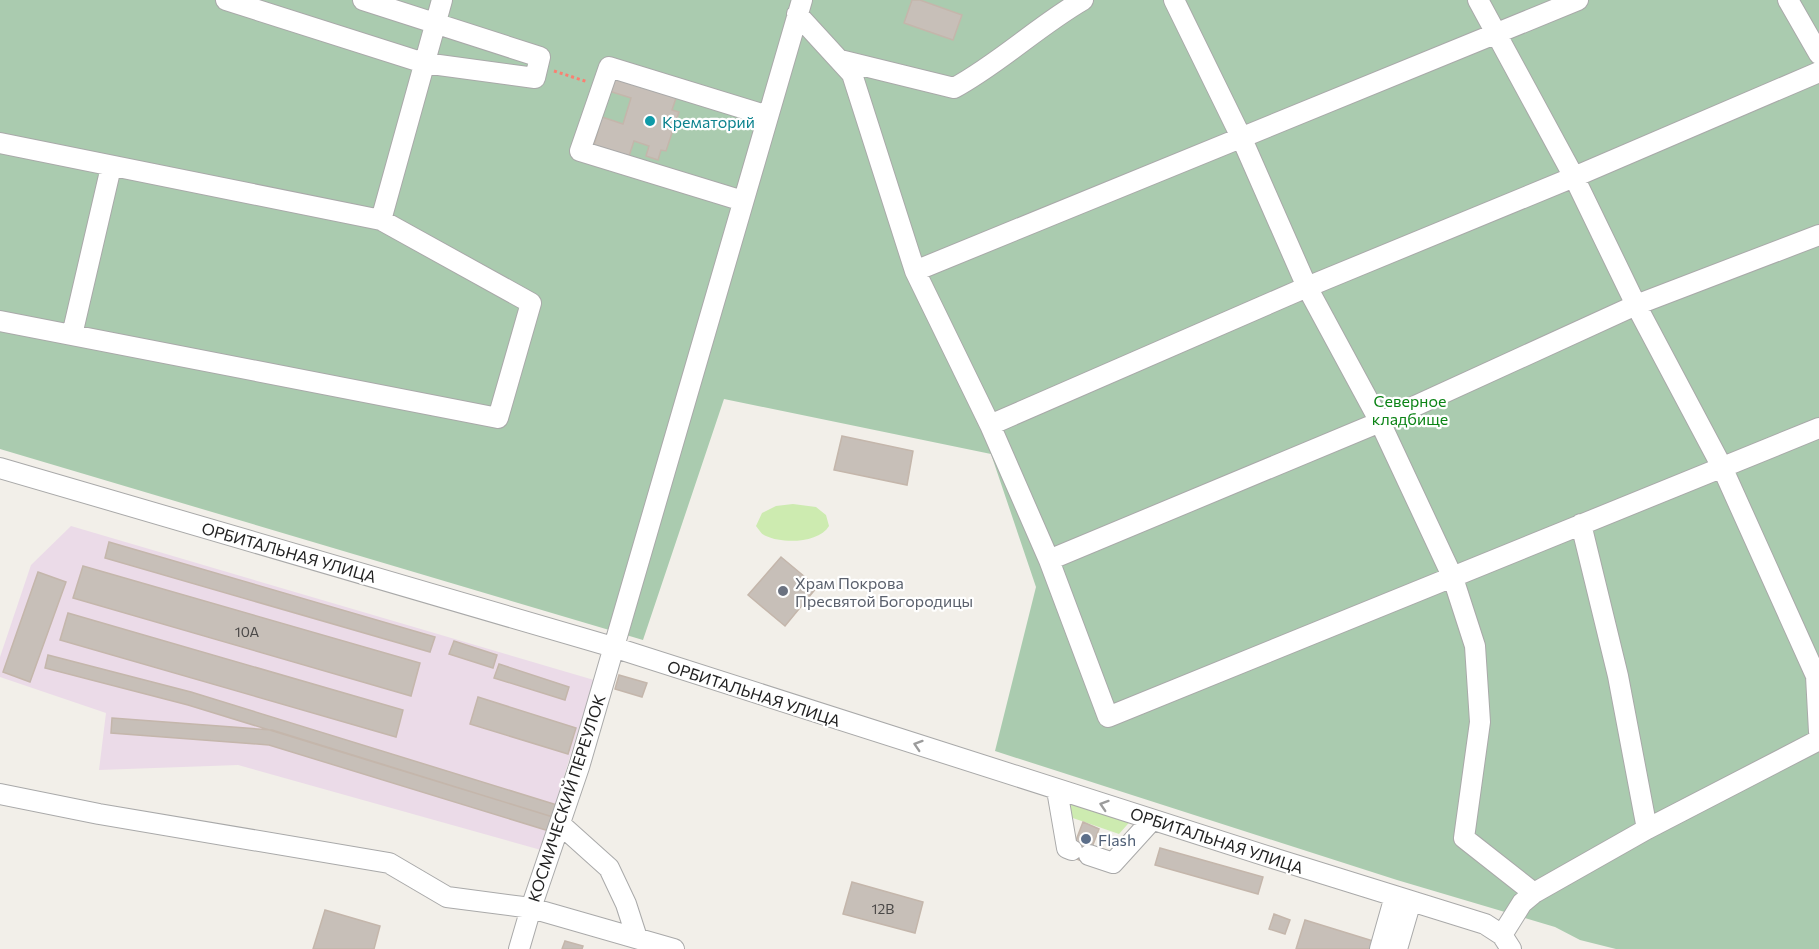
<svg xmlns="http://www.w3.org/2000/svg" width="1819" height="949" viewBox="0 0 1819 949" font-family="Commissioner,sans-serif">
<style>
.industrial{fill:#ebdbe8}
.grass{fill:#cdebb0}
.cemetery{fill:#aacbaf}
.building{fill:#c7bfb8;stroke:#c4b6ab;stroke-width:1.5}
.lines{fill:none;stroke-linecap:round;stroke-linejoin:round}
.minor-casing{stroke:#a9a9a9;stroke-width:22}
.path{stroke:#fa8072;stroke-width:3;stroke-dasharray:3 3;stroke-linecap:butt}
.minor{stroke:#fff;stroke-width:20}
.oneway{stroke:#9c9c9c}
.culture-dot{fill:#0f9aa8;stroke:#fff;stroke-width:2}
.worship-dot{fill:#6b7280;stroke:#fff;stroke-width:2}
.service-dot{fill:#5c6f8a;stroke:#fff;stroke-width:2}
.labels{text-anchor:middle;dominant-baseline:central;stroke-width:4.5;stroke-linejoin:round;paint-order:stroke}
.number-label{font-size:14px;fill:#4b4948}
.culture-label{font-size:16px;fill:#0d838f;stroke:#fff;text-anchor:start}
.park-label{font-size:16px;fill:#0c8416;stroke:#fff}
.street-label{font-size:16px;fill:#222;stroke:#fff}
.worship-label{font-size:16px;fill:#5b616d;stroke:#fff;text-anchor:start}
.service-label{font-size:16px;fill:#4e5e75;stroke:#fff;text-anchor:start}
</style>
<rect width="100%" height="100%" fill="#f2efe9"/>
<!-- industrial -->
<path class="industrial" d="M71 526 594 680 541 850 238 765 99 770 106 713 0 677V657L31 565Z"/>
<!-- grass -->
<path class="grass" d="M793 504 816 507 826 515 829 526C819 543 783 544 766 536 762 535 759 530 756 526L762 513 776 506Z
M1068 796 1134 817 1119 834 1070 817Z"/>
<!-- cemetery -->
<path class="cemetery" d="M0 0H1819V949H1616L1580 940 1555 927 1397 880 995 751 1036 587 991 454 724 399 643 640 0 449Z"/>
<!-- building -->
<path class="building" d="M912 0H920L962 15 953 40 904 23Z
M614 76 676 98 672 110 679 112 666 151 661 150 658 160 646 156 649 146 634 141 629 156 594 145 602 117 623 124 631 98 609 91Z
M842 436 913 451 907 485 834 470Z
M109 542 435 637 430 652 105 558Z
M781 557 817 587 785 626 748 595Z
M83 566 420 663 411 696 73 598Z
M38 572 66 582 30 682 3 672Z
M68 613 403 710 396 737 60 640Z
M454 641 497 655 493 668 449 654Z
M48 655 191 692 557 805 553 817 188 705 45 668Z
M499 664 569 687 565 700 494 678Z
M619 675 647 683 642 697 615 689Z
M478 697 576 728 568 754 470 724Z
M112 718 272 730 553 817 549 831 269 745 111 733Z
M1083 822 1099 829 1086 863 1070 856Z
M1160 848 1263 877 1258 894 1155 865Z
M852 882 923 902 915 933 843 914Z
M325 910 380 926 374 949H313Z
M1274 914 1290 920 1285 934 1269 929Z
M1305 920 1399 949H1296Z
M565 941 583 946 582 949H562Z"/>
<g class="lines">
<!-- minor casing -->
<g class="minor-casing">
<path id="minor" d="M226 0 424 63 535 78 540 57 363 0
M1174 0 1242 139 1307 287 1380 422 1453 578 1475 646 1480 722 1464 838 1534 893
M1478 0 1574 177 1636 305 1722 467 1816 676 1819 732
M1788 0 1819 54
M797 14 852 74 915 271 990 425 1049 560 1108 717 1819 428
M840 60 954 88C1000 63 1038 26 1083 0
M0 143 381 220 531 303 498 418 0 321
M743 201 580 151 609 67 768 116
M381 220 442 0
M915 271 1578 0
M72 335 111 167
M990 425 1307 287 1574 177 1819 72
M0 468 613 647 1276 859 1485 924 1502 935 1511 949
M1049 560 1380 422 1636 305 1819 235
M1057 790 1067 848 1072 850
M0 794 99 814 389 863 447 897 531 908 674 949
M560 824 609 868 626 904 637 938
M1647 829 1819 740
M1089 855 1113 863 1152 820
M1502 935 1522 903 1534 893 1647 829 1618 676 1581 524
M519 949 531 908 579 767 802 0
M1380 949 1395 896
M1397 949 1411 901"/>
</g>
<!-- path -->
<path class="path" d="M554 71 588 82"/>
<!-- minor -->
<use href="#minor" class="minor"/>
</g>
<!-- one-way arrows -->
<defs><path id="oneway-chevron" d="M-2-3.5L2.5 0L-2 3.5" fill="none" stroke-width="1.6" stroke-linecap="round" stroke-linejoin="round" transform="scale(1.5)"/></defs>
<g class="oneway">
<use href="#oneway-chevron" transform="translate(918 745) rotate(-162)"/>
<use href="#oneway-chevron" transform="translate(1104 805) rotate(-162)"/>
</g>
<!-- markers -->
<circle class="culture-dot" cx="650" cy="121" r="6"/>
<circle class="worship-dot" cx="783" cy="591" r="6"/>
<circle class="service-dot" cx="1086" cy="839" r="6"/>
<g class="labels">
<!-- number labels -->
<g class="number-label">
<text x="247" y="631">10А</text>
<text x="883" y="908">12В</text>
</g>
<!-- culture labels -->
<g class="culture-label">
<text x="662" y="121">Крематорий</text>
</g>
<!-- park labels -->
<g class="park-label">
<text x="1410" y="400">Северное<tspan x="1410" dy="18">кладбище</tspan></text>
</g>
<!-- street labels -->
<g class="street-label">
<text transform="translate(289 552) rotate(16)">ОРБИТАЛЬНАЯ УЛИЦА</text>
<text transform="translate(754 693) rotate(18)">ОРБИТАЛЬНАЯ УЛИЦА</text>
<text transform="translate(566 798) rotate(-72)">КОСМИЧЕСКИЙ ПЕРЕУЛОК</text>
<text transform="translate(1217 840) rotate(18)">ОРБИТАЛЬНАЯ УЛИЦА</text>
</g>
<!-- worship labels -->
<g class="worship-label">
<text x="795" y="582">Храм Покрова<tspan x="795" dy="18">Пресвятой Богородицы</tspan></text>
</g>
<!-- service labels -->
<g class="service-label">
<text x="1098" y="839">Flash</text>
</g>
</g>
</svg>
